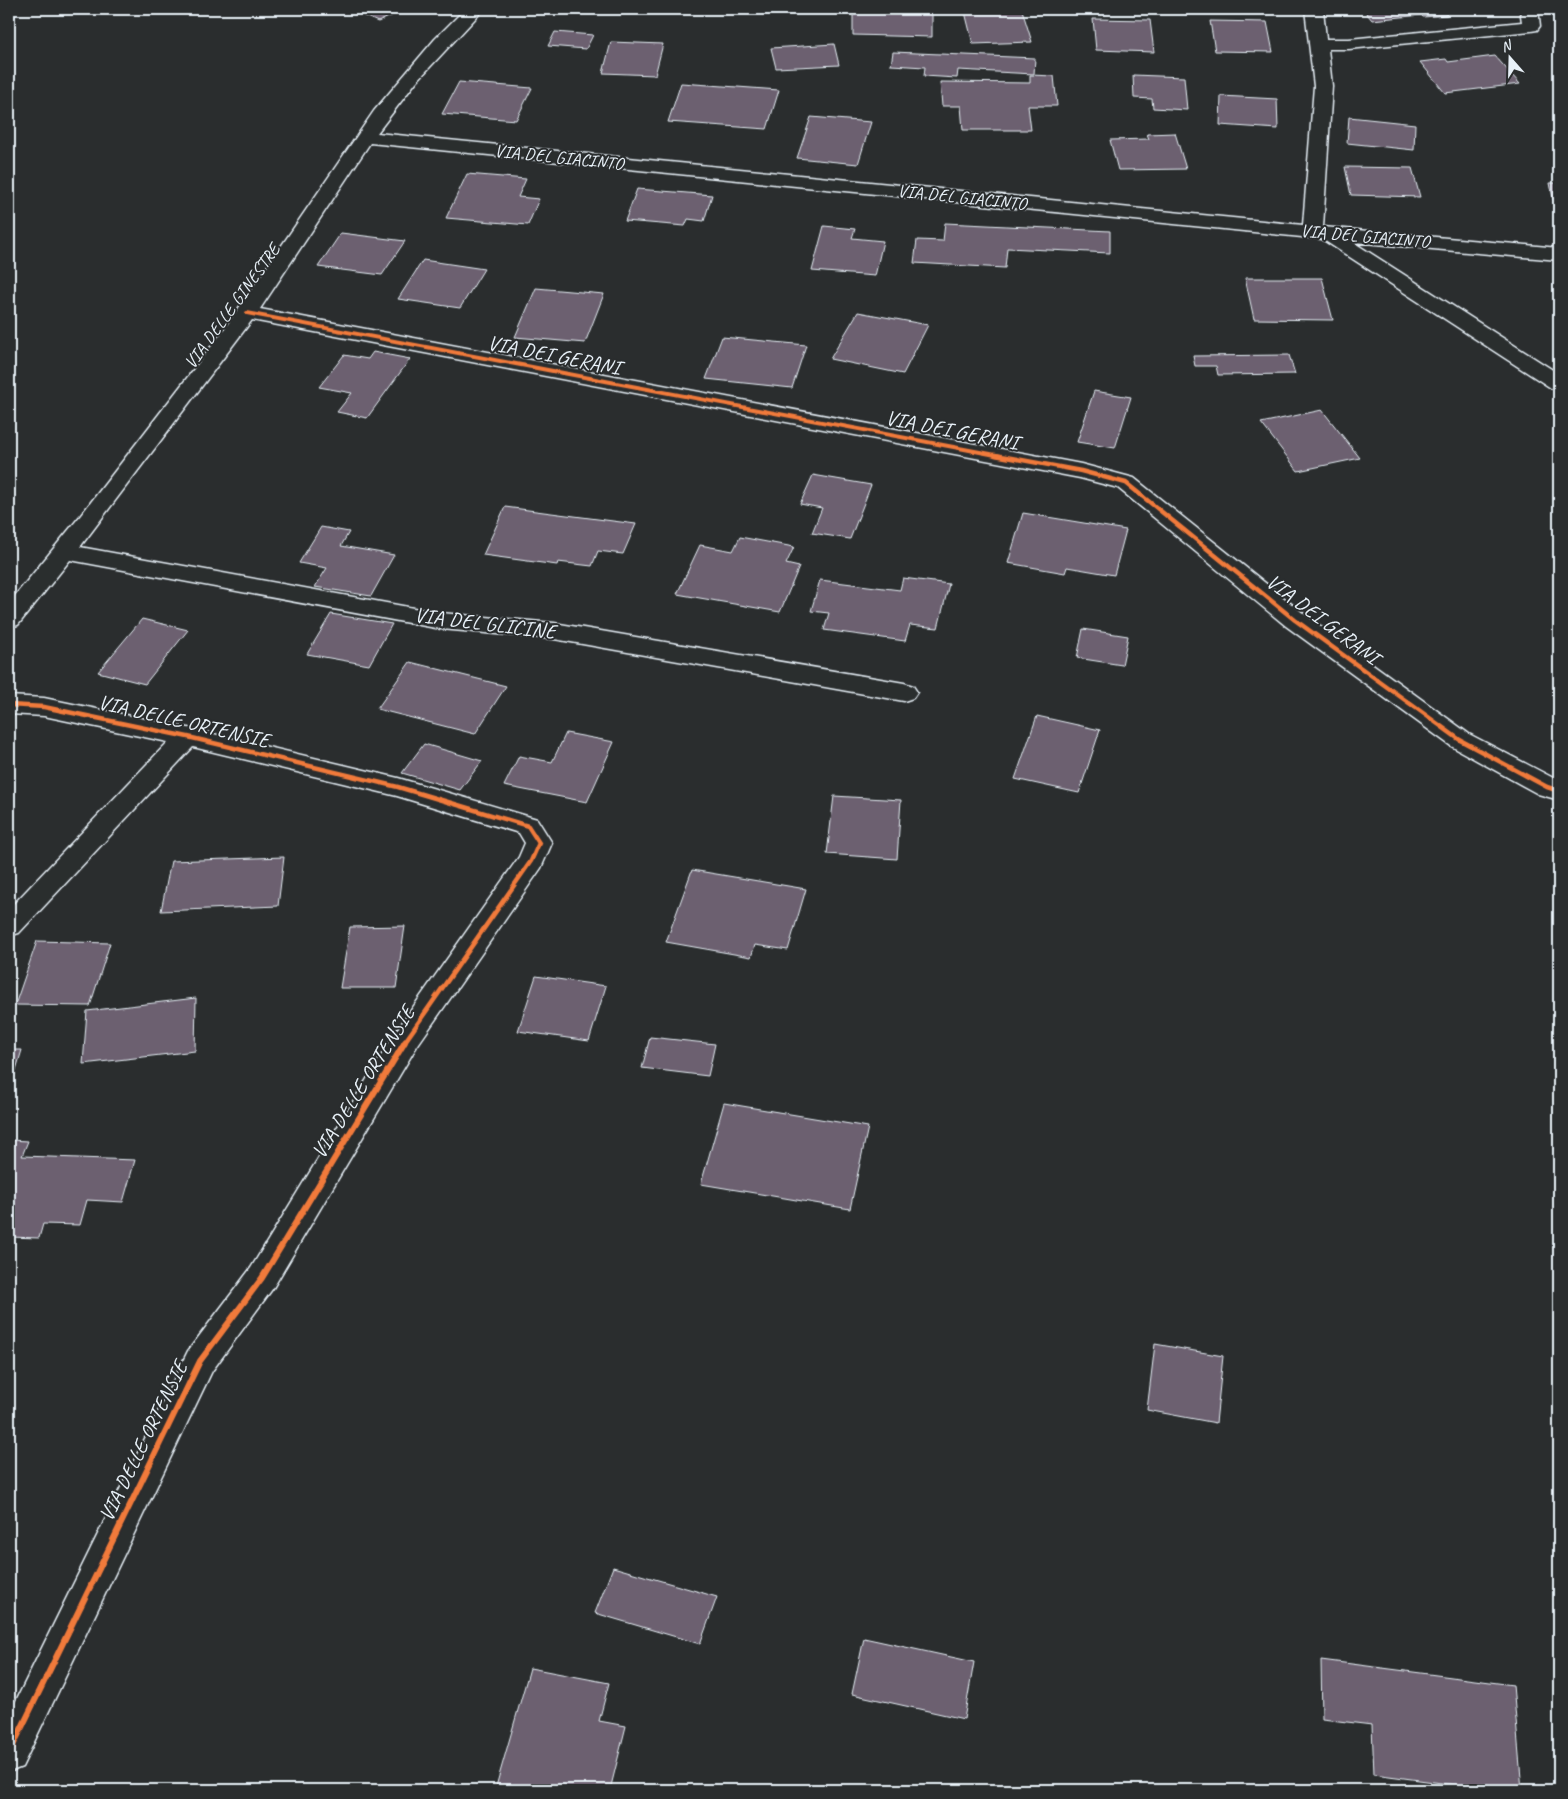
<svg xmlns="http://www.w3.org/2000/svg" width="1568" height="1799" viewBox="0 0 1568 1799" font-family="Caveat,sans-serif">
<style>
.building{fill:#6c606f;stroke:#e8f1f8}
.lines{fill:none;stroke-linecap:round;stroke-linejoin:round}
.minor-casing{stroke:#e8f1f8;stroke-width:3}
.minor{fill:#2a2d2e;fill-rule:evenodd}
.cycleway-far2-casing{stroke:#2a2d2e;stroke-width:6}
.cycleway-far1-casing{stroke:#2a2d2e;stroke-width:8}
.cycleway-casing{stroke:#2a2d2e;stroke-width:9}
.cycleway-far2{stroke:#f17a3a;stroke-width:4}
.cycleway-far1{stroke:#f17a3a;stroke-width:4.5}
.cycleway{stroke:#f17a3a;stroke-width:6}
.labels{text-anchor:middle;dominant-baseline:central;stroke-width:4;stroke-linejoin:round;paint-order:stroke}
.far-street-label{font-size:18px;fill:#e8f1f8;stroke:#2a2d2e}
.street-label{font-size:21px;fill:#e8f1f8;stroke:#2a2d2e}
</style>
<rect width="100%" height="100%" fill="#2a2d2e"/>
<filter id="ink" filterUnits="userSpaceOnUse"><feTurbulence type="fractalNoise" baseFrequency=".02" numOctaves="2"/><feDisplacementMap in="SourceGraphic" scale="10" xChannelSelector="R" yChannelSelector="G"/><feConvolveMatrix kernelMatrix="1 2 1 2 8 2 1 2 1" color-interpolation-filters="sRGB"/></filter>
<g filter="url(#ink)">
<!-- building -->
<path class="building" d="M348 9H406L378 22Z
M853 9 932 10V37L853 35Z
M1363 9H1441L1447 15 1423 17 1421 15 1372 20Z
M1022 10 1032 42 973 44 965 12Z
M1093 19 1150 20 1154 52 1096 50Z
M1210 21 1267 22 1273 52 1215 51Z
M555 32 593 35 586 49 548 46Z
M611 42 663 44 655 75 603 73Z
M834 44 839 65 776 68 771 48Z
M893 52 1035 58 1034 74 958 70 957 78 924 76 925 67 891 65Z
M1495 56 1520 84 1445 93 1420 62 1446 59 1448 62Z
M1030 75 1054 76 1057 106H1028L1031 130H963L961 106H942L940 82 1030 83Z
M1133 75 1184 77 1187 110 1153 108 1152 99 1134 98Z
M459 82 532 88 516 120 442 114Z
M681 83 779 90 767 129 668 122Z
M1221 96 1277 99 1278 129 1220 125Z
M811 117 871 122 858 164 797 158Z
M1349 117 1415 124 1414 150 1347 143Z
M1175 133 1186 169 1118 170 1110 140 1149 139 1147 134Z
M1345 167 1412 168 1420 197 1351 195Z
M467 174 526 179 518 197 539 199 528 225 446 218Z
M1550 183H1559V213H1556Z
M637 189 712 195 704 221 688 219 685 226 625 221Z
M945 223 1110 231V253L1007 248 1005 268 914 263 917 240 943 241Z
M824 226 855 229 852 238 883 241 875 276 812 271Z
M341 233 405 241 382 275 318 267Z
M423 260 484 269 460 308 398 299Z
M1245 278H1322L1333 320 1254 319Z
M536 288 604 294 585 343 515 337Z
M858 312 928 325 903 374 830 359Z
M722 337 806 345 792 388 706 379Z
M373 352 410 359 367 418 337 412 352 393 319 387 344 355 368 359Z
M1289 355 1295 374 1218 375 1216 366H1195L1193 356Z
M1094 391 1131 397 1115 448 1077 442Z
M1322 410 1360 458 1298 471 1261 423Z
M813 475 871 485 850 539 812 533 822 508 800 504Z
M505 507 636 524 623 554 598 551 592 566 558 562 557 565 483 555Z
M1023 513 1126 530 1114 575 1067 567 1065 573 1008 563Z
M321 527 349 532 341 546 394 555 371 596 315 587 327 568 299 563Z
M740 537 794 547 786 564 799 567 780 612 677 594 700 545 733 551Z
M903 578 949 584 938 628 910 625 905 641 824 630 829 613 811 611 820 580 900 590Z
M331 614 392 624 369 665 307 654Z
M142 619 188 630 145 684 98 672Z
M1083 629 1128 636 1122 665 1077 658Z
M410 662 506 686 475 734 377 709Z
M1037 716 1100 730 1079 793 1015 779Z
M566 733 614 742 587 802 504 786 519 756 552 762Z
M424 744 482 761 460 790 402 773Z
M834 796 901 800 897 859 827 854Z
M284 857 278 906 161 911 171 861Z
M692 870 806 889 788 950 755 945 751 957 666 942Z
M405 926 396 988H340L350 927Z
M37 941 110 943 90 1006 15 1005Z
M536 976 606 986 589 1041 518 1031Z
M196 998 195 1051 83 1064 87 1011Z
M650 1037 715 1044 708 1076 642 1068Z
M9 1050H22L9 1093Z
M724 1103 868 1127 850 1209 701 1184Z
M9 1140 28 1141 22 1156 135 1160 123 1202 87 1200 80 1225 43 1224 39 1238 9 1237Z
M1155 1344 1223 1356 1216 1423 1147 1410Z
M613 1567 717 1597 700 1644 595 1613Z
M864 1638 974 1662 964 1719 852 1694Z
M1321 1660 1513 1685 1522 1790H1494L1374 1774 1372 1725 1322 1719Z
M530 1668 609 1683 599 1721 626 1726 610 1790H495Z"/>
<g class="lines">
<!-- minor casing -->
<g class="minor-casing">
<path id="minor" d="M465 9H484L416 82 377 133 1303 225 1314 86 1305 9H1323L1326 39H1349L1522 22 1520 9H1538L1540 26 1537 30 1531 31 1349 49H1328L1332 86 1323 227 1559 248V260L1353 242 1559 374V390L1551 388 1322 239 370 143 260 309 1081 464 1134 478 1304 614 1469 734 1559 781V800L1538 794 1451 746 1286 626 1118 488 1080 478 252 320 80 547 441 613 554 623 904 683 913 686 917 692 913 698 904 701 554 639 441 629 70 560 18 625 9 627V603L81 515 221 334 374 111 435 39Z
M9 696 44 698 188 728 398 778 537 819 552 843 541 868 417 1046 273 1288 212 1371 22 1767 9 1772V1715L188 1351 251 1268 397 1030 519 857 525 843 519 833 397 796 193 747 19 933 9 936V909L168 742 44 716 9 714Z"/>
</g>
<!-- minor -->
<use href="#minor" class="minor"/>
<!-- cycleway-far2 casing -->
<g class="cycleway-far2-casing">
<path id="cycleway-far2" d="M247 313 1001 456"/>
</g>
<!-- cycleway-far1 casing -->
<g class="cycleway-far1-casing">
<path id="cycleway-far1" d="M995 455 1081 471 1126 483 1295 620 1460 740 1547 787 1559 791
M9 705 44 707 188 737 398 787 528 826 539 843 531 861 404 1043"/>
</g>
<!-- cycleway casing -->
<g class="cycleway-casing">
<path id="cycleway" d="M9 1754 200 1361 262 1278 405 1042"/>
</g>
<!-- cycleway-far2 -->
<use href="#cycleway-far2" class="cycleway-far2"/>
<!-- cycleway-far1 -->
<use href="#cycleway-far1" class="cycleway-far1"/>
<!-- cycleway -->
<use href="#cycleway" class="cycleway"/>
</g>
</g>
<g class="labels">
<!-- far-street labels -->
<g class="far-street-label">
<text transform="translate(559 157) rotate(6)">VIA DEL GIACINTO</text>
<text transform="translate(962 197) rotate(6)">VIA DEL GIACINTO</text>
<text transform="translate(1365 236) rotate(5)">VIA DEL GIACINTO</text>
<text transform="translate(232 306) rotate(-54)">VIA DELLE GINESTRE</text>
</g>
<!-- street labels -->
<g class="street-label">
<text transform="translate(554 355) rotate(11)">VIA DEI GERANI</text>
<text transform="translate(952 430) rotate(11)">VIA DEI GERANI</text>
<text transform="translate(1323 619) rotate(37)">VIA DEI GERANI</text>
<text transform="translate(485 623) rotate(7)">VIA DEL GLICINE</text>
<text transform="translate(184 721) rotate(13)">VIA DELLE ORTENSIE</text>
<text transform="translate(363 1082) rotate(-58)">VIA DELLE ORTENSIE</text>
<text transform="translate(143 1441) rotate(-64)">VIA DELLE ORTENSIE</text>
</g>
</g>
<!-- margin -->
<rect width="1568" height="1799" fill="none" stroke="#2a2d2e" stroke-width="30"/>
<rect x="15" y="15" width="1538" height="1769" fill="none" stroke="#e8f1f8" stroke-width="2" filter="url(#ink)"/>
<!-- north arrow -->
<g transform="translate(1510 58) rotate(340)" stroke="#2a2d2e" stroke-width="4" paint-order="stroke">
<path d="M0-4L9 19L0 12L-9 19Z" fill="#e8f1f8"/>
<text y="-8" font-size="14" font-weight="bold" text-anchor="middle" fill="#e8f1f8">N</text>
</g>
</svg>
